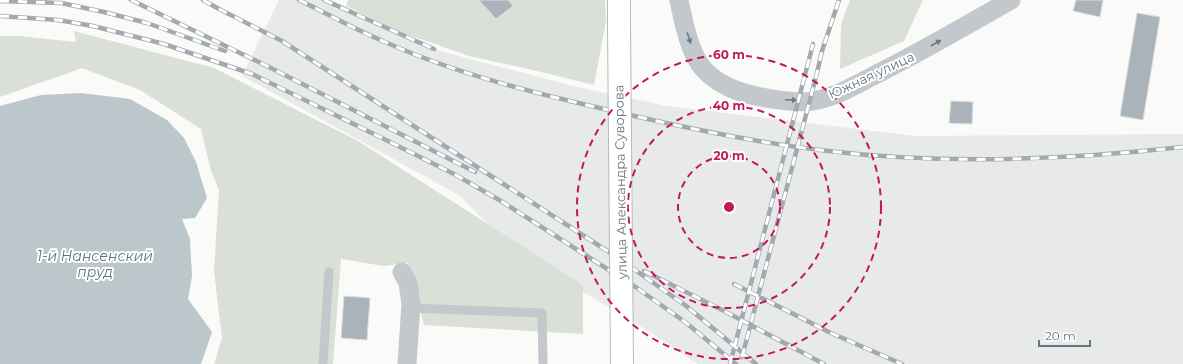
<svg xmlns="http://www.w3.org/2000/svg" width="1183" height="364" viewBox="0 0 1183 364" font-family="Montserrat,sans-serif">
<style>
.built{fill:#e8e9e9}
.green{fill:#dadfd7}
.water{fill:#bbc7cb}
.building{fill:#aab3b9;stroke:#dcdcda}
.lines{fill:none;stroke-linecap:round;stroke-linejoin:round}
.primary-casing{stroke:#b5babe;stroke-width:24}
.service{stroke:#c3c8cc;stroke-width:9}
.minor{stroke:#c3c8cc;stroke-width:19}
.primary{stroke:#fff;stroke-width:22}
.rail-casing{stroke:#a2aab0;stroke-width:4.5}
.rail{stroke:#fff;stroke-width:3;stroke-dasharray:9;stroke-linecap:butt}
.primary-bridge-casing{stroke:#b5babe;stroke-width:24;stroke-linecap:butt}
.primary-bridge{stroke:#fff;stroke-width:22}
.oneway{fill:#6a7a87}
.ring{fill:none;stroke:#c2185b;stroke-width:2;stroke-dasharray:7 5}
.labels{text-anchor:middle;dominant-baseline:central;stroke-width:4;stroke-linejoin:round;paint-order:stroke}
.street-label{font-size:13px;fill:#657683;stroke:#fff}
.water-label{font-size:14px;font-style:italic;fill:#60757c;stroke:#fff}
.centre{fill:#c2185b;stroke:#fff;stroke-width:2}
.ring-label{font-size:12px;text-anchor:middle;font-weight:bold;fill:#c2185b;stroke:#fff;stroke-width:4;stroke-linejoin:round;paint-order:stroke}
</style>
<rect width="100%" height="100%" fill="#fafaf8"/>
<!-- built -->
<path class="built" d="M279 0H332L440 51 577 87 667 106 916 136 1183 134V364H698L653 334 513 250 459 195 242 76Z"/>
<!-- green -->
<path class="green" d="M348 0H605L606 21 594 85 533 70 469 56 398 31 346 6Z
M850 0H923L904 41 840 69 841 24Z
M74 31 214 68 358 141 583 285V334L424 325 408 263 384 266 341 259 333 364H214L222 338 214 271 219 190 211 171 201 129 140 90 82 68 0 97V36H19L76 42Z"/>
<!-- water -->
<path class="water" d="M81 93 130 99 167 120 184 138 196 162 207 198 195 218 182 219 190 239 192 276 188 299 212 332 201 364H0V106L41 95Z"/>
<!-- building -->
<path class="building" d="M479 0H508L513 6 496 19Z
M1076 0H1103L1100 17 1073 11Z
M1137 13 1160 17 1143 120 1120 116Z
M951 101 973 102 972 124 949 123Z
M344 296 370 298 367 340 341 338Z"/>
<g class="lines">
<!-- primary casing -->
<g class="primary-casing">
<path id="primary" d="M619 25V0"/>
</g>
<!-- service -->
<path class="service" d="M411 308 542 313 543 364
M323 364 329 272"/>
<!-- minor -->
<path class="minor" d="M679 0C683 19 687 40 696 58 704 74 722 85 738 91 755 97 794 104 812 101 836 98 858 83 879 73 924 50 967 25 1011 0
M402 272 408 283 411 304 407 364"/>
<!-- primary -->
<use href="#primary" class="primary"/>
<!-- rail casing -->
<g class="rail-casing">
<path id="rail" d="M131 0 269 67 475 172
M203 0 219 9 282 41 615 256 685 305 756 364
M299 0C328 14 356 30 385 42 459 75 538 94 617 112 686 128 757 143 828 151 946 165 1065 160 1183 147
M324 0 434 49
M0 1 61 3 104 12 147 23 225 51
M0 16 58 20 93 26 164 44 252 74 386 140 454 174 501 201 637 288 685 322 736 364
M644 271 726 312 824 364
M734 284 831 333 902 364
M742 357 816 77 822 51 839 0
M730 364 813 44"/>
</g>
<!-- rail -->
<use href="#rail" class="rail"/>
<!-- primary-bridge casing -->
<g class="primary-bridge-casing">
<path id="primary-bridge" d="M619 25 622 364"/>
</g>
<!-- primary-bridge -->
<use href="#primary-bridge" class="primary-bridge"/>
</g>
<!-- one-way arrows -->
<defs><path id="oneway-solid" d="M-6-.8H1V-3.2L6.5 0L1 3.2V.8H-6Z"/></defs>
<g class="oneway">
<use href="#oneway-solid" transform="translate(689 38) rotate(72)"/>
<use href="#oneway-solid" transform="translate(936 43) rotate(-30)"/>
<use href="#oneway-solid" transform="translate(791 100) rotate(2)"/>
</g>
<!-- distance rings -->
<g class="ring">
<circle cx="729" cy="207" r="51"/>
<circle cx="729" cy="207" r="101"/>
<circle cx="729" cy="207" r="152"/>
</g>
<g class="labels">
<!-- street labels -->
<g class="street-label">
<text transform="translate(871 75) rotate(-25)">Южная улица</text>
<text transform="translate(620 182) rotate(-91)">улица Александра Суворова</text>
</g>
<!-- water labels -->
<g class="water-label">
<text x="95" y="256">1-й Нансенский<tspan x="95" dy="16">пруд</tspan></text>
</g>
</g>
<circle cx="729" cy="207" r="6" class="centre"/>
<g class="ring-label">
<text x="729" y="59">60 m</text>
<text x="729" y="110">40 m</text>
<text x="729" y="160">20 m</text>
</g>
<!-- scale -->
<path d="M1039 340v6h51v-6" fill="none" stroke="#657683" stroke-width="2"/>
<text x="1045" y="340" font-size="12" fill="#657683" stroke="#ffffff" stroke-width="3" paint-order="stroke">20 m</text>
</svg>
